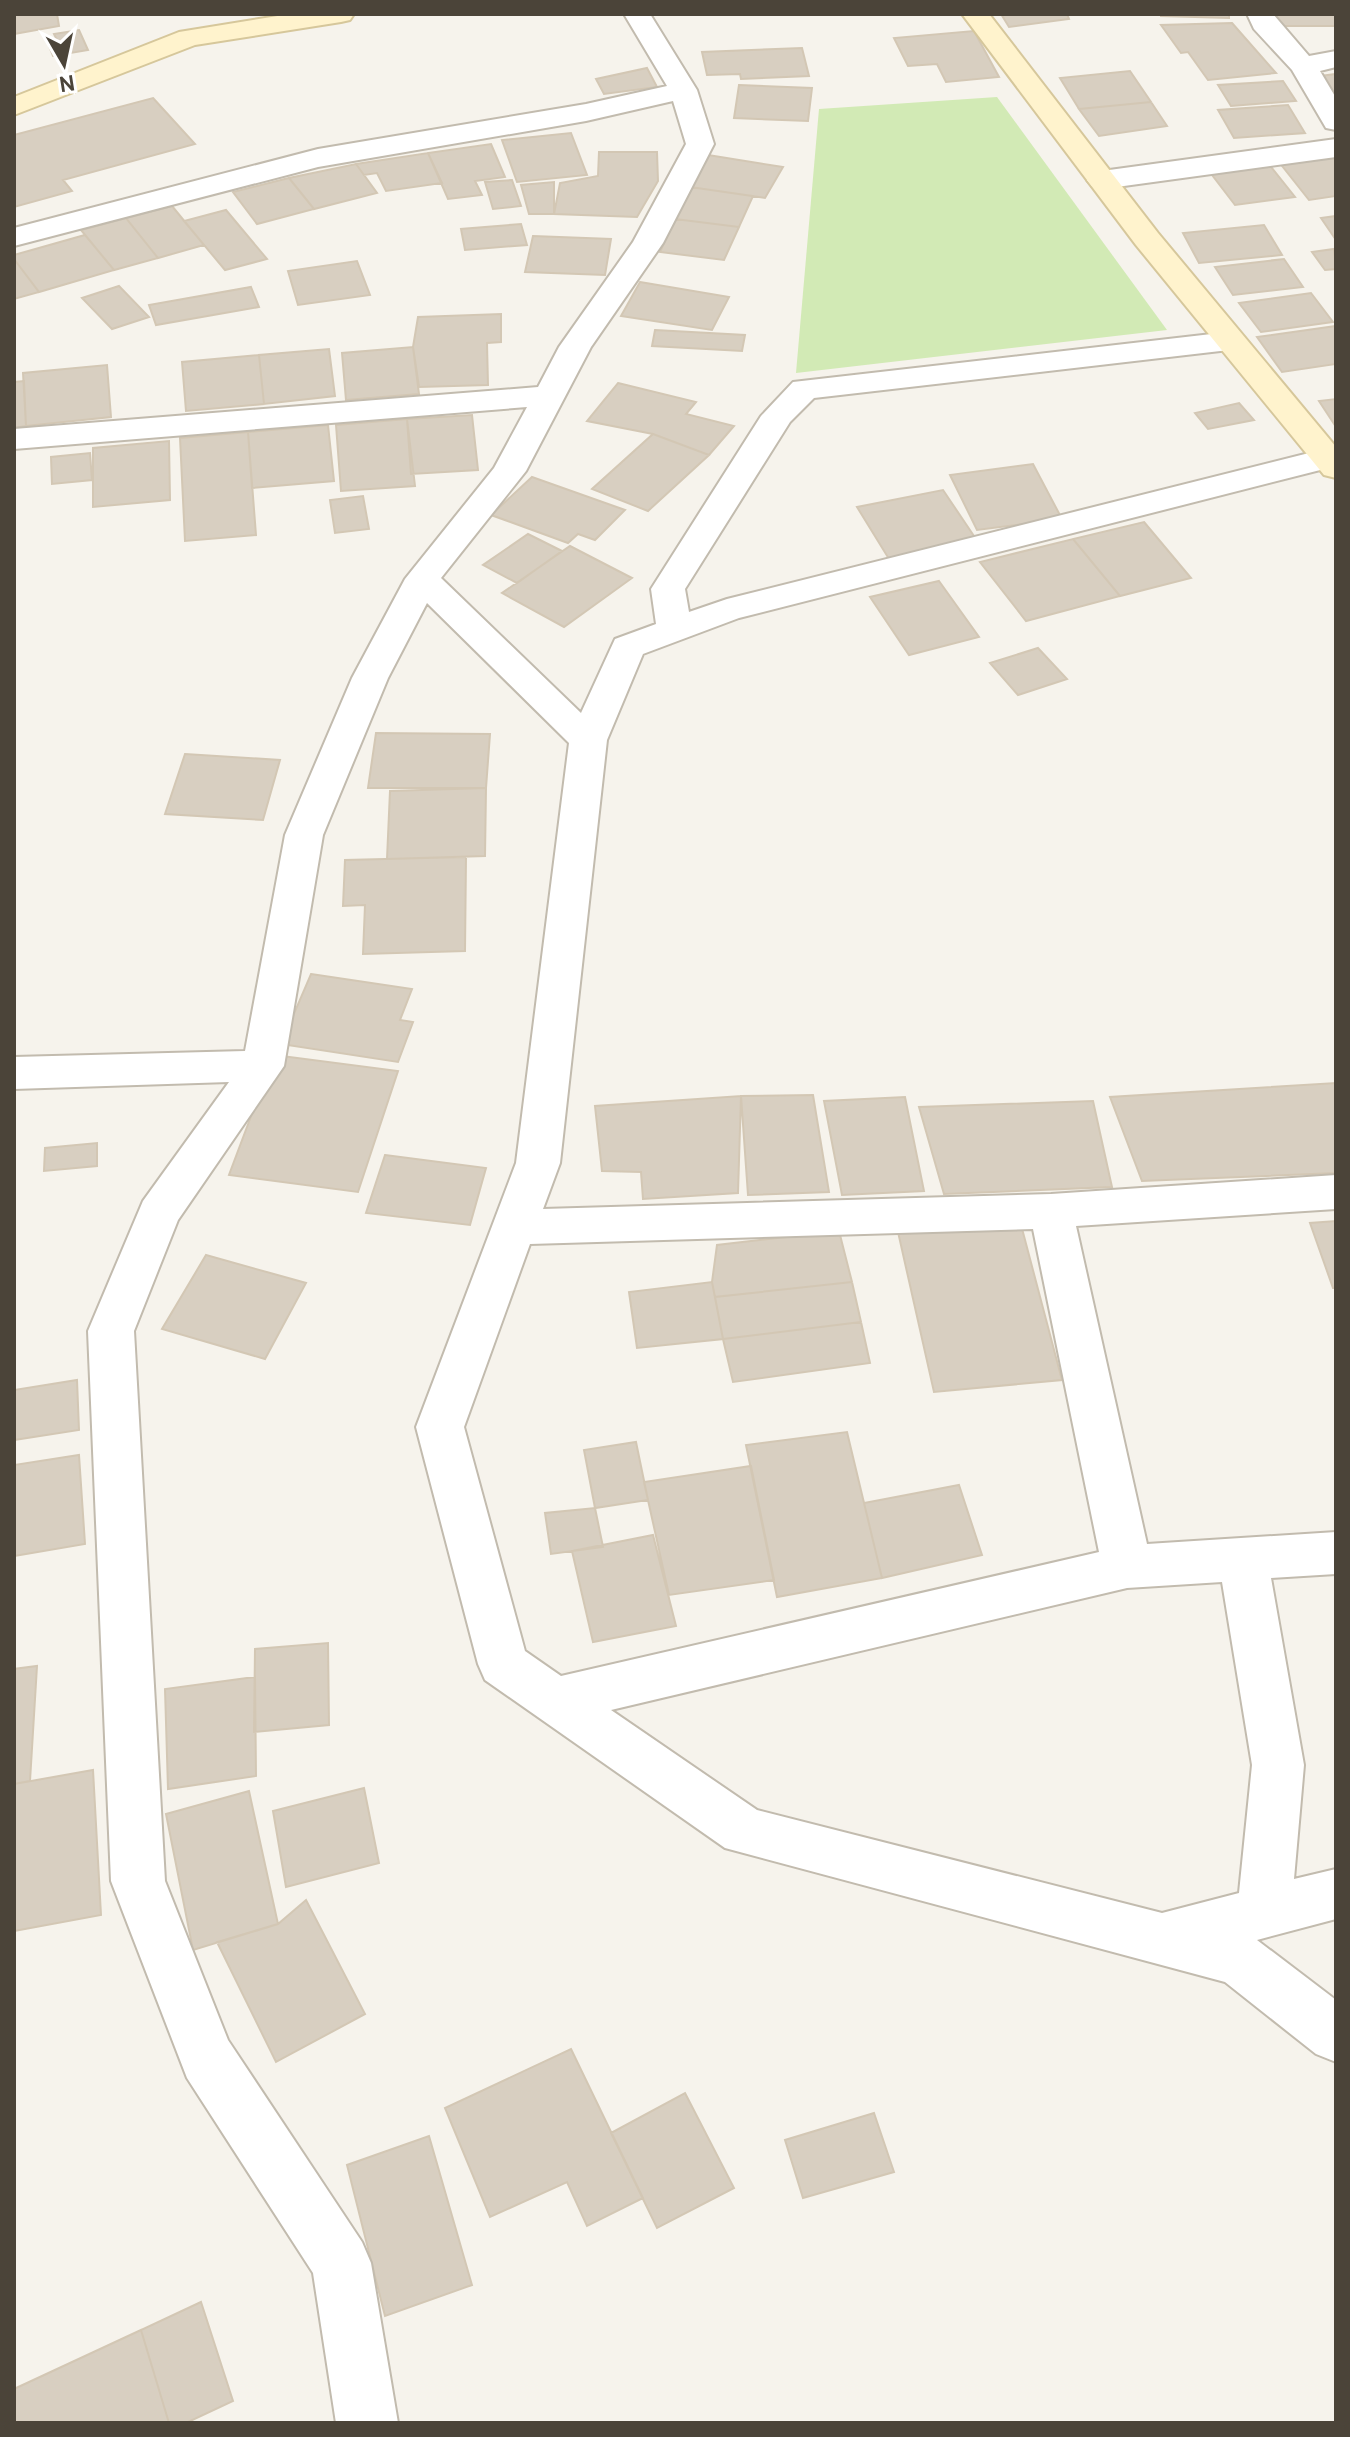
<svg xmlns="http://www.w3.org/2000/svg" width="1350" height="2437" viewBox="0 0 1350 2437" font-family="Cabin,sans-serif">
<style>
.green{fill:#d2eab5}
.building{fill:#d8cfc1;stroke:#d3c7b4;stroke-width:2}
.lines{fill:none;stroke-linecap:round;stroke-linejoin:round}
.street-casing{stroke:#c2bbae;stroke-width:4}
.secondary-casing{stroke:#d6c79b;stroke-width:4}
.street{fill:#fff;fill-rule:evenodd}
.secondary{fill:#fff3cd;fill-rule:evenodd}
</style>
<rect width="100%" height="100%" fill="#f6f3ec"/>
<!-- green -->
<path class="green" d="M997 97 1167 330 796 373 819 109Z"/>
<!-- building -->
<path class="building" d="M14 14H57L59 26 14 34Z
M1001 14H1067L1069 19 1009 27Z
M1161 14H1229V18L1161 16Z
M1270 14H1336V26H1274Z
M1232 23 1276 73 1208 80 1188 52 1181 53 1161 25Z
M79 30 88 50 53 56 49 46 59 44 54 34Z
M974 31 999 77 946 82 937 64 908 66 894 38Z
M802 48 809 76 741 79 740 74 707 75 702 52Z
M647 68 657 87 604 94 596 79Z
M1130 71 1151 102 1079 109 1060 78Z
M1336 74V96L1320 76Z
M1283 81 1296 101 1231 106 1218 85Z
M739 85 812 88 808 121 734 118Z
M153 98 195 144 63 180 72 191 14 207V135Z
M1151 102 1167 126 1099 136 1079 109Z
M1288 105 1305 133 1234 138 1218 110Z
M571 133 587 175 517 182 502 140Z
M491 144 505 177 475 181 482 195 448 199 428 153Z
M599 152H657L658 181 637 217 554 214 560 183 598 176Z
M428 153 442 183 386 191 377 173 364 175 356 164Z
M708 155 783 167 765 198 690 187Z
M1336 155V196L1309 200 1279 162Z
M1268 163 1295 197 1235 205 1209 171Z
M356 164 377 193 314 209 289 178Z
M289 178 314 209 257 224 233 192Z
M512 180 521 206 493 209 485 182Z
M554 182V214H529L521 185Z
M690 187 753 196 739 227 675 219Z
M172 206 204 245 158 258 126 218Z
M226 210 267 259 225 270 184 221Z
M1336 216V240L1321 218Z
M126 218 158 258 114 270 81 230Z
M675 219 739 227 724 260 660 252Z
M521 224 527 245 465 250 461 229Z
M1264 225 1282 255 1199 263 1183 233Z
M85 235 114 270 39 292 14 259V255Z
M533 236 611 239 605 275 525 272Z
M1334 249 1336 269 1325 270 1312 252Z
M14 259 39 292 14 299Z
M1284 259 1303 287 1233 295 1215 267Z
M357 261 370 295 298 305 288 271Z
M640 282 729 297 712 330 621 316Z
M119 286 149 317 112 329 82 298Z
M251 287 259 307 156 325 149 305Z
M1311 293 1333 322 1261 332 1239 303Z
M501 314V342L487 343 488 385 419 387 413 347 418 317Z
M1336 326V364L1282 372 1257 337Z
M655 330 745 335 742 351 652 346Z
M413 347 419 394 346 400 342 353Z
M329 349 335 396 264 404 259 355Z
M259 355 264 404 186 411 182 362Z
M107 365 111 417 26 426 23 373Z
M24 381 26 426 14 428V382Z
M618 383 696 402 686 414 734 426 709 455 653 434 587 421Z
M1336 399V427L1319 401Z
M1239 403 1254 420 1208 429 1195 413Z
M472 415 478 470 411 474 407 419Z
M407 419 415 486 341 491 336 425Z
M328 425 334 481 252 488 248 432Z
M248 432 256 535 185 541 180 438Z
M653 434 709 455 648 511 592 489Z
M169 441 170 500 93 507V448Z
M90 453 92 480 52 484 51 457Z
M1033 464 1062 519 977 530 950 475Z
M532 477 625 510 595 540 578 534 568 543 491 515Z
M943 490 978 542 889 559 857 507Z
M363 496 369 529 335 533 330 500Z
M1144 522 1191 578 1120 596 1073 539Z
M528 534 562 551 517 583 483 565Z
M1073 539 1120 596 1026 621 980 562Z
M570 546 632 578 564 627 502 593Z
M939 581 979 637 909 655 870 597Z
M1038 648 1067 679 1018 695 990 663Z
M376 733 490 734 486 788H368Z
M185 754 280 760 263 820 165 814Z
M486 788 485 856 387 859 390 791Z
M466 857 465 951 363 954 365 905 343 906 345 860Z
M311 974 412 989 400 1020 413 1022 398 1062 281 1044Z
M274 1055 398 1071 358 1192 229 1175Z
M1336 1083V1173L1142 1181 1110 1097Z
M813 1095 829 1192 748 1195 741 1096Z
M741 1096 738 1193 643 1199 641 1172 602 1171 595 1106Z
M905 1097 924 1191 842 1195 824 1101Z
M1093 1101 1112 1187 944 1194 919 1107Z
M97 1143V1166L44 1171 45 1148Z
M385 1155 486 1168 470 1225 366 1213Z
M1020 1221 1062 1380 934 1392 898 1232Z
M1336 1221V1288H1333L1310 1223Z
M839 1231 852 1282 715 1297 712 1282 717 1245Z
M206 1255 306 1283 265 1359 162 1329Z
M712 1282 723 1339 637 1348 629 1292Z
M852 1282 861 1322 723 1339 715 1297Z
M861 1322 870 1363 733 1382 723 1339Z
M77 1380 79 1430 14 1440V1390Z
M847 1432 882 1578 777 1597 746 1445Z
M636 1442 648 1500 595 1508 584 1450Z
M79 1455 85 1544 14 1556V1465Z
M751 1466 774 1580 669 1595 644 1482Z
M959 1485 982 1555 882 1578 864 1503Z
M595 1508 603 1547 551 1554 545 1513Z
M653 1535 676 1626 593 1642 572 1551Z
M328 1643 329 1725 254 1732 255 1649Z
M37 1666 30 1781 14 1784V1669Z
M255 1677 256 1776 168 1789 165 1689Z
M93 1770 101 1915 14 1931V1784Z
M364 1788 379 1863 286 1887 273 1811Z
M249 1791 278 1924 193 1950 166 1814Z
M306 1900 365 2014 276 2062 217 1942 278 1924Z
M571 2049 643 2198 587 2226 567 2182 490 2217 445 2108Z
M685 2093 734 2188 657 2228 611 2133Z
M874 2113 894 2172 803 2198 785 2140Z
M429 2136 472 2285 385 2316 347 2165Z
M201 2302 233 2401 186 2423H169L141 2330Z
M141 2330 169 2423H14V2389Z"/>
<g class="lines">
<!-- street casing -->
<g class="street-casing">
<path id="street" d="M624 14H650L697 90 714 144 663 243 591 347 526 471 441 578 581 713 615 639 656 624 651 589 761 416 793 382 1229 332 1240 334 1245 341 1240 348 1229 350 814 398 790 422 685 589 689 612 727 599 1325 449 1336 452V466L739 618 643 654 607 740 560 1163 543 1209 1051 1194 1336 1175V1209L1076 1226 1147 1544 1336 1532V1574L1271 1578 1304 1765 1294 1879 1336 1869V1919L1257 1940 1336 2000V2062L1316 2054 1225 1982 725 1848 485 1680 478 1664 416 1427 516 1163 569 743 427 603 388 678 323 835 284 1066 178 1220 134 1331 165 1881 228 2040 362 2242 371 2263 398 2423H336L313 2273 187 2078 111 1881 88 1331 143 1201 229 1082 14 1089V1057L245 1051 285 835 352 678 405 579 494 468 527 407 14 449V429L538 387 559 347 633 242 686 144 673 101 586 121 318 167 14 246V228L318 149 586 104 667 86ZM1033 1229 1099 1552 561 1676 525 1651 464 1427 530 1244ZM1222 1582 1252 1765 1239 1893 1162 1913 757 1810 611 1710 1127 1588Z
M1247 14H1273L1309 56 1336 51V67L1320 71 1336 98V130L1326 128 1292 70 1254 29Z
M1336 139V157L1102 189 1092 186 1087 180 1092 174 1102 171Z"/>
</g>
<!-- secondary casing -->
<g class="secondary-casing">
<path id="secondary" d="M290 14H354L350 20 341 22 195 45 14 115V97L179 32Z
M962 14H989L1158 233 1336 447V478L1324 475 1136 245Z"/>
</g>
<!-- street -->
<use href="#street" class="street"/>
<!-- secondary -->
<use href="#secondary" class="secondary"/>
</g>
<!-- border -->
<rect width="1350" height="2437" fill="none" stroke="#4b4439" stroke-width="32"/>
<!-- north arrow -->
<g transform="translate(64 64) rotate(171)" stroke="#ffffff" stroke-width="6" paint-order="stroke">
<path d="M0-6L14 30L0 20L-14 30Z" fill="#4b4439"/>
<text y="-12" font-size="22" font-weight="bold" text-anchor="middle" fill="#4b4439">N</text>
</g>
</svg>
